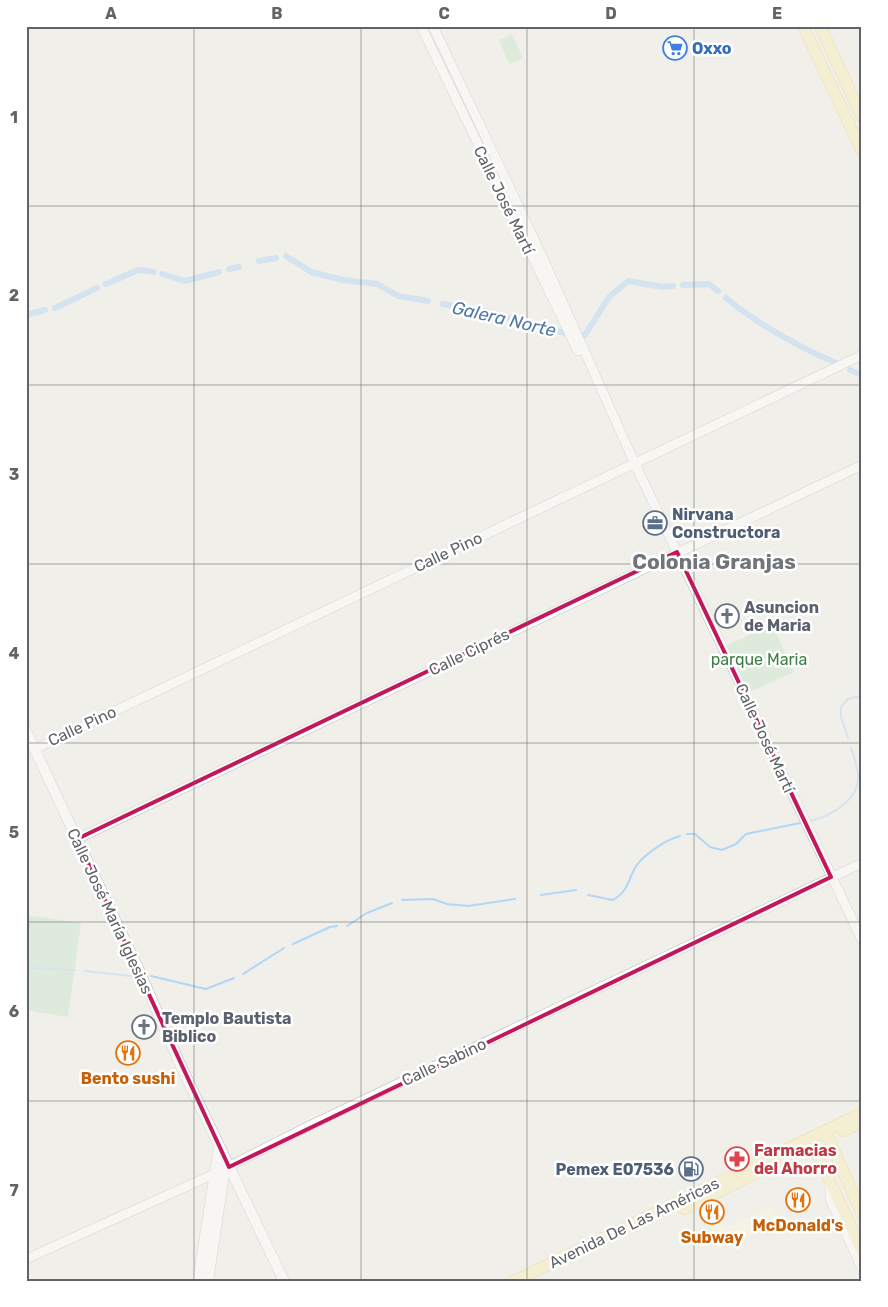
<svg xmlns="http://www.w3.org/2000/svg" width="888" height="1307" viewBox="0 0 888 1307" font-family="Rubik,sans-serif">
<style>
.commercial{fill:#fbf6e3}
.green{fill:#c8e5c9}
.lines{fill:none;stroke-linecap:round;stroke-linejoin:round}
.stream{stroke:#b2d6f7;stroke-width:2}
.canal{stroke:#b2d6f7;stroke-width:6}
.tertiary-casing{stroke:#b5b8bb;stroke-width:10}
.secondary-casing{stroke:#b5b7bb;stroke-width:11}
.primary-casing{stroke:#e4c76d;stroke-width:12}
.tertiary{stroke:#fff;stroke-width:9}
.secondary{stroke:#fff;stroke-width:10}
.primary{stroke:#f8efb6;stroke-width:11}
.marked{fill:none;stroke:#c2185b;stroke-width:4;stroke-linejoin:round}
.grid{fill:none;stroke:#606367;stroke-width:1;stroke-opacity:0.55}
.labels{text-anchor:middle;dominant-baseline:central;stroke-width:5;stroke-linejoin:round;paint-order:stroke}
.shop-label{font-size:16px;font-weight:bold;fill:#366cbe;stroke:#fff;text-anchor:start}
.street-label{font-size:16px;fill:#606367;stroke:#fff}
.service-label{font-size:16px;font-weight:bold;fill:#4e5e75;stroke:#fff;text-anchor:start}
.worship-label{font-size:16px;font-weight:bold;fill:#5b616d;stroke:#fff;text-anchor:start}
.park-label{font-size:16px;fill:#3e8043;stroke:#fff}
.food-label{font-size:16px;font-weight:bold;fill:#c56008;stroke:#fff}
.health-label{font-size:16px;font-weight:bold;fill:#be3a42;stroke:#fff;text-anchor:start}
.water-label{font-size:18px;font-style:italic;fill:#4e78a9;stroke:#fff}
.district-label{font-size:21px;font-weight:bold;fill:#717579;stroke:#fff}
.neatline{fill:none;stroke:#606367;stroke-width:2}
.grid-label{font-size:16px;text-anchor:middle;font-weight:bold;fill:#606367}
</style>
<rect width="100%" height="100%" fill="#f0efe9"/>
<!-- commercial -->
<path class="commercial" d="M714 1205 725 1228 771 1206 779 1220 719 1249 701 1211Z"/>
<!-- green -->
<path class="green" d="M512 34 523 58 509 64 499 40Z
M772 624 794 672 747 693 724 647Z
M26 915 81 923 68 1017 26 1010Z"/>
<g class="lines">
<!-- stream -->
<path class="stream" d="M848 738 841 717V707L848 699 862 696
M811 821C830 816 857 801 858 779 859 770 854 757 851 748
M687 834H695L710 847 722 850 736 844 746 834 800 823
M541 895 576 890
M588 895 613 900C629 890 627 882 635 868 643 855 665 840 680 836
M402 900 433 899 447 904 468 906 515 899
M347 926 367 913 392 903
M293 944 330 927 337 926
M26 968 75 970
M85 971 131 976
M243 974 284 948
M151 976 206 989 234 978"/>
<!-- canal -->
<path class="canal" d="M286 256 311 272 343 280 377 284 398 296 428 301
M259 261 276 258
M229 269 239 267
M162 274 185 281 219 272
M106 284 138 270 154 272
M683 285 709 284 718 291
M726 298C760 326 797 346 838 364
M443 304 484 311 565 333
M55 308 97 288
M26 315 45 310
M581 335H585L609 297 628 281 663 287 673 286
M850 370 862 375"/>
<!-- tertiary casing -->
<g class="tertiary-casing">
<path id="tertiary" d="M421 26 578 351
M433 26 541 254 635 464 862 940
M35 749 862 355
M77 839 862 465
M830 1182V1199L862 1268
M26 1259 214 1174 311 1125 862 863"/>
</g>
<!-- secondary casing -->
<g class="secondary-casing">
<path id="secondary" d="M26 731 138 968 180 1064 284 1281
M198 1281 219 1147
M208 1281 226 1161"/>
</g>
<!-- primary casing -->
<g class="primary-casing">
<path id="primary" d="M803 26 862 151
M820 26 862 117
M843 1131 862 1122
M821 1133 828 1137 862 1214
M810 1139 862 1250
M684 1209 786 1158
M514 1281 862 1113"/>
</g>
<!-- tertiary -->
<use href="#tertiary" class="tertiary"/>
<!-- secondary -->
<use href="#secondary" class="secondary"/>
<!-- primary -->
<use href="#primary" class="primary"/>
</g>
<!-- marked area -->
<path d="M0 0H888V1307H0ZM677 552 831 877 229 1167 77 839Z" fill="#f0efe9" fill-opacity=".55" fill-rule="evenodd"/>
<path class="marked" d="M677 552 831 877 229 1167 77 839Z"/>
<!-- grid -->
<path class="grid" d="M194 26V1281M361 26V1281M527 26V1281M694 26V1281M26 206H862M26 385H862M26 564H862M26 743H862M26 922H862M26 1101H862"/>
<!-- icons -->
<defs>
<g id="supermarket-ring" transform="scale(1.25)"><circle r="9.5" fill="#fff" stroke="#3f7fe0" stroke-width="1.5"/><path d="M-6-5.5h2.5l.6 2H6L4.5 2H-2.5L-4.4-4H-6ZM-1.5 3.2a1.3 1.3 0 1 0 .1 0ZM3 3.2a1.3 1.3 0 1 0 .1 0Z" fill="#3f7fe0"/></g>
<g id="office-ring" transform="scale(1.25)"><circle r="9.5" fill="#fff" stroke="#5c6f8a" stroke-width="1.5"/><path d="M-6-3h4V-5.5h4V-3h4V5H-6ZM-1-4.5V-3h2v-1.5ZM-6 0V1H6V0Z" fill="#5c6f8a"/></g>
<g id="church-ring" transform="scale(1.25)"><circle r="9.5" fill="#fff" stroke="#6b7280" stroke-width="1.5"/><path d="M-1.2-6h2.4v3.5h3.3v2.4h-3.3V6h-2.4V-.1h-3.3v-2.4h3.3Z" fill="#6b7280"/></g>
<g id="restaurant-ring" transform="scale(1.25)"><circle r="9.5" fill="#fff" stroke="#e8710a" stroke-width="1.5"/><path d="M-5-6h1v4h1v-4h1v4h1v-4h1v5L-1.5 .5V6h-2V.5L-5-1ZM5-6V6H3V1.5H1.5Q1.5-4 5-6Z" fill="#e8710a"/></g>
<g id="pharmacy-ring" transform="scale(1.25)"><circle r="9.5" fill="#fff" stroke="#e0444e" stroke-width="1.5"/><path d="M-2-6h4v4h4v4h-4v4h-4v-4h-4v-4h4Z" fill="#e0444e"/></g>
<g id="fuel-ring" transform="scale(1.25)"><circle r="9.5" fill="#fff" stroke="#5c6f8a" stroke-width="1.5"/><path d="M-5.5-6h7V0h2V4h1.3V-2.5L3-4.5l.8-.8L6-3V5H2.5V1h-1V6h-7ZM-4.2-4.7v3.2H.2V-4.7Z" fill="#5c6f8a"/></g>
</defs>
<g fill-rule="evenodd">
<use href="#supermarket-ring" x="675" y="48"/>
<use href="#office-ring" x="655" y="523"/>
<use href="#church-ring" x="727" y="616"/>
<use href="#church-ring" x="144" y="1027"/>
<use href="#restaurant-ring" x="128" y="1053"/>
<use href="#pharmacy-ring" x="737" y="1159"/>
<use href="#fuel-ring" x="691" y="1169"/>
<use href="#restaurant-ring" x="798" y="1200"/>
<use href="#restaurant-ring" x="712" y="1212"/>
</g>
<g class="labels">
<!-- shop labels -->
<g class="shop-label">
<text x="692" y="48">Oxxo</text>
</g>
<!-- street labels -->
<g class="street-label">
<text transform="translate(504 200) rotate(64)">Calle José Martí</text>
<text transform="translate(448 552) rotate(-25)">Calle Pino</text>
<text transform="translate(469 652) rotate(-26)">Calle Ciprés</text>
<text transform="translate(82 726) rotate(-25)">Calle Pino</text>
<text transform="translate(765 738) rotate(65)">Calle José Martí</text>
<text transform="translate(110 911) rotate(65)">Calle José María Iglesias</text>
<text transform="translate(444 1062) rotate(-25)">Calle Sabino</text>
<text transform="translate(634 1223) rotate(-26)">Avenida De Las Américas</text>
</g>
<!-- service labels -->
<g class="service-label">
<text x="672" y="514">Nirvana<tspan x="672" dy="18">Constructora</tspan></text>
<text x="674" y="1169" text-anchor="end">Pemex E07536</text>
</g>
<!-- worship labels -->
<g class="worship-label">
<text x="744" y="607">Asuncion<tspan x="744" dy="18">de Maria</tspan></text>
<text x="162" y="1018">Templo Bautista<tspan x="162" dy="18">Biblico</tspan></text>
</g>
<!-- park labels -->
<g class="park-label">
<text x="759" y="659">parque Maria</text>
</g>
<!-- food labels -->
<g class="food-label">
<text x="128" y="1078">Bento sushi</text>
<text x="798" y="1225">McDonald's</text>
<text x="712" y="1237">Subway</text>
</g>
<!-- health labels -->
<g class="health-label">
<text x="754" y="1150">Farmacias<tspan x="754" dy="18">del Ahorro</tspan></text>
</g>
<!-- water labels -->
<g class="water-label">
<text transform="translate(504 319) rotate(13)">Galera Norte</text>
</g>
<!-- district labels -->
<g class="district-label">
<text x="714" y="561">Colonia Granjas</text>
</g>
</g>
<!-- border -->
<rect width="888" height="1307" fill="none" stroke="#ffffff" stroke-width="55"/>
<rect x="28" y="28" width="832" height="1252" class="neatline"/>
<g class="grid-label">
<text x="111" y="19">A</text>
<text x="277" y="19">B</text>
<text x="444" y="19">C</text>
<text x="611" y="19">D</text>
<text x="777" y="19">E</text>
<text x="14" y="123">1</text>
<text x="14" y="301">2</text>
<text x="14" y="480">3</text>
<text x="14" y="659">4</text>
<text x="14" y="838">5</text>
<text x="14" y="1017">6</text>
<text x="14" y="1196">7</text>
</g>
</svg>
